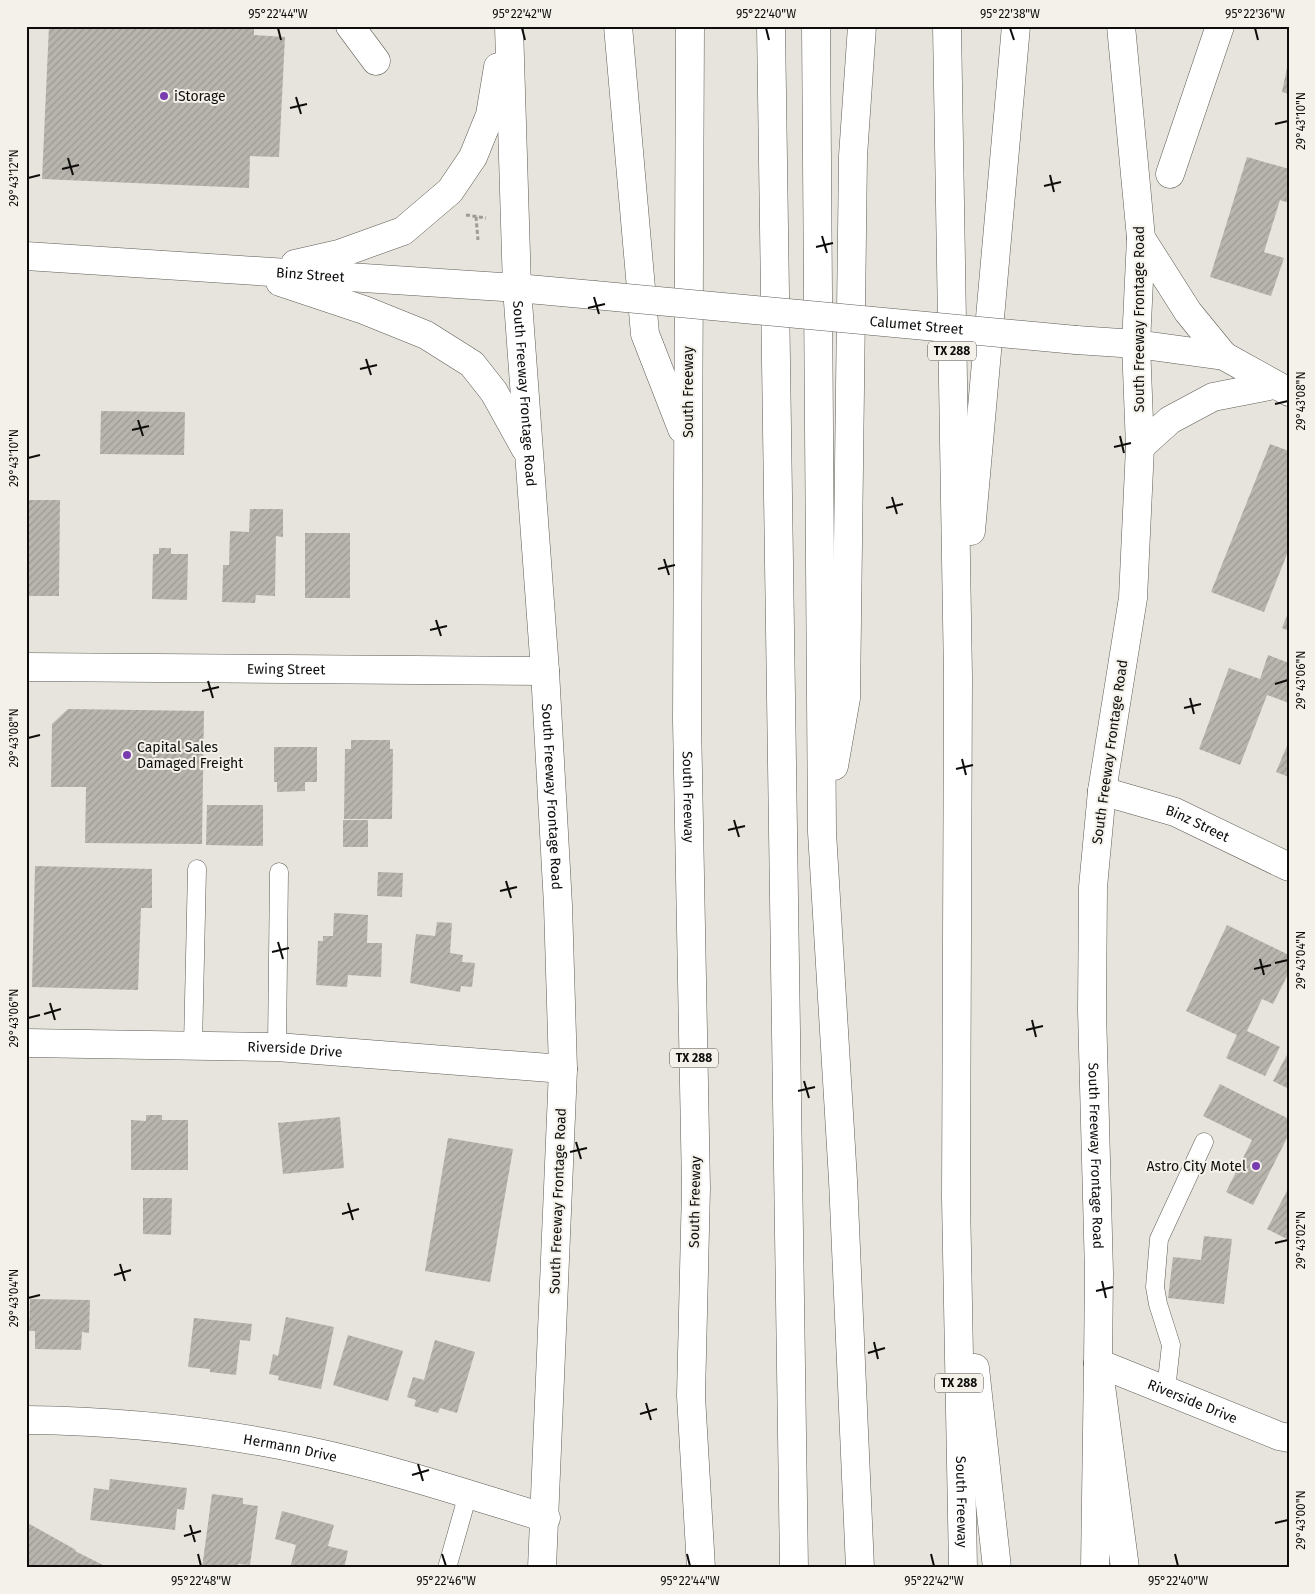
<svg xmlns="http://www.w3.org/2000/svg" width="1315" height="1594" viewBox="0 0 1315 1594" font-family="'Fira Sans',sans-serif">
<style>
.building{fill:url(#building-hatch)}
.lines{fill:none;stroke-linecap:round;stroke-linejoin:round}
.service-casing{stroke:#5e5c55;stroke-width:19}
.minor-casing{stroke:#5e5c55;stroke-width:29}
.tertiary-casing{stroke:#5e5c55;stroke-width:29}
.secondary-casing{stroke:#5e5c55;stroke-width:29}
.motorway-casing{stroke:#5e5c55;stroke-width:29}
.path{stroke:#9d9b95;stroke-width:3;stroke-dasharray:4 2.5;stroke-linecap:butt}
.service{stroke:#fff;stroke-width:18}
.minor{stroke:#fff;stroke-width:28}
.tertiary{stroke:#fff;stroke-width:28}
.secondary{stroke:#fff;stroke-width:28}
.motorway{stroke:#fff;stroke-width:28}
.secondary-bridge-casing{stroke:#5e5c55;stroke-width:29;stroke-linecap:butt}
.secondary-bridge{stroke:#fff;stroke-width:28}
.ticks{fill:none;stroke:#0e0d0b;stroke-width:2}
.poi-dot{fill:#793bb0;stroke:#f3f1e9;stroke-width:2}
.labels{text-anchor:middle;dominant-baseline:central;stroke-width:4;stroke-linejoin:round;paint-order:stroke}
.shield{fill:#f3f1e9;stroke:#53514e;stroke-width:1}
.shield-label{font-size:12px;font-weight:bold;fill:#0e0d0b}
.poi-label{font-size:14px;fill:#0e0d0b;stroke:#f3f1e9;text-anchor:start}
.street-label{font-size:14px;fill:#0e0d0b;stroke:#f3f1e9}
.neatline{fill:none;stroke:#0e0d0b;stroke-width:2}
.ticks-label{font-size:12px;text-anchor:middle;fill:#0e0d0b}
</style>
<defs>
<pattern id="building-hatch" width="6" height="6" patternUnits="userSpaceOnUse" patternTransform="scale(1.25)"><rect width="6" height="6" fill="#b7b5ad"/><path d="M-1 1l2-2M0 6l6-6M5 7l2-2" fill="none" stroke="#9c9a94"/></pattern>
</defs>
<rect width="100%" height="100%" fill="#e6e4dc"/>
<!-- building -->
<path class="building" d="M49 26H254V35L285 37 279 157 250 156 249 188 42 179Z
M1288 63H1289V94L1282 92Z
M1247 157 1289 169V203L1280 200 1264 252 1284 258 1271 296 1210 277Z
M101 411 185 412 184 455 100 454Z
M1270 444 1289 451V549L1264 612 1211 592Z
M26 500H60L59 596H26Z
M250 509H283V537L276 536 275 596 256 595 255 603 222 602 223 565H229L230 531 249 532Z
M305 533H350V598H305Z
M159 548H171V554H188L187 600 152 599 153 554H159Z
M1289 611V631L1282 628Z
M1268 655 1289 663V703L1267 695 1240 765 1199 749 1229 668 1260 679Z
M68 709 204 711 202 844 85 843 86 787H51L52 724Z
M351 740H390V749H393L392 819H344L345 749H351Z
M1289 741V777L1276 772Z
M274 747H317V782H305V791L277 792V782H274Z
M207 805H263V846L206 845Z
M343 820H368V847H343Z
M35 866 152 869V908H141L138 990 32 987Z
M378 872 403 873 402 897 377 896Z
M334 913 368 915 367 943H382L381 977 348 975 347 987 316 985 318 941H323V936H333Z
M437 922 452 923 450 953 463 955 462 962 475 963 472 987 461 986 460 992 410 983 416 934 435 936Z
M1227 925 1289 955V972L1273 1004 1262 999 1247 1031 1280 1047 1265 1076 1226 1058 1237 1035 1186 1011Z
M1289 1051V1089L1273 1081Z
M1220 1084 1289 1119V1134L1253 1205 1226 1192 1252 1140 1203 1116Z
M146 1115H162V1120H188V1170H131V1120L146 1121Z
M340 1117 344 1168 283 1174 278 1123Z
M448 1138 513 1149 490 1282 425 1271Z
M1289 1187V1240L1267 1229Z
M143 1198H172L171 1235 143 1234Z
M1204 1236 1232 1239 1224 1304 1168 1298 1173 1257 1201 1260Z
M30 1299 90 1300 89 1333 82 1332 81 1350 35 1349V1331H29Z
M286 1317 334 1327 321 1389 278 1380 279 1376 269 1374 273 1354 278 1356Z
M194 1318 252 1324 250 1341 240 1340 236 1375 210 1372V1369L188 1367Z
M348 1335 403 1351 388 1401 333 1385Z
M435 1340 475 1352 457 1413 440 1408 438 1413 414 1406 416 1400 407 1397 413 1377 424 1380Z
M110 1479 187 1488 184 1510 177 1509 175 1530 90 1520 94 1488 109 1490Z
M212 1494 243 1498V1504L258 1506 250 1565 238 1564V1568H202Z
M282 1511 334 1525 328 1546 348 1551 344 1568H290L296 1545 275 1539Z
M26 1522 76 1550 75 1551 109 1568H26Z"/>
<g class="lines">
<!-- service casing -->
<g class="service-casing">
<path id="service" d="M193 1045 197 869
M277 1047 279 872
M1166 1390 1171 1345 1158 1304 1155 1287 1159 1239 1204 1142
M447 1568 468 1494"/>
</g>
<!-- minor casing -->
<g class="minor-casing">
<g id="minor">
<path d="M350 26 376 61"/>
<path d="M1170 174 1220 26"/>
<path id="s1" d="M26 667 545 671"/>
<path id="s2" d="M1102 791 1175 812 1289 867"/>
<path id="s3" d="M26 1043 277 1047 563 1069"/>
<path id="s4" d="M1098 1363 1279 1436 1289 1438"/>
<path id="s5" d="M26 1420C120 1421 216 1431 309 1451 389 1468 467 1494 546 1518"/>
</g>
</g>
<!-- tertiary casing -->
<g class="tertiary-casing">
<path id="tertiary" d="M1136 344 1224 356 1289 392"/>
</g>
<!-- secondary casing -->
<g class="secondary-casing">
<g id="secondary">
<path id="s6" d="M509 26 517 288 545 671 558 905 563 1069 542 1568"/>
<path id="s7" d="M1121 26 1141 238 1136 344 1140 447 1133 598 1102 791 1093 887 1092 1010 1099 1273 1098 1363 1125 1568"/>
<path d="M1141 238 1188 312 1224 356"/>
<path id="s8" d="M26 256 517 288 594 295"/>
<path d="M295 264 339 254 403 231 450 191 473 157 490 115 498 67"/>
<path d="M280 282 364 310 426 335 472 364 494 392 525 448"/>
<path d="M1076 340 1136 344"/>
<path d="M1140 447 1170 420 1213 397 1274 385"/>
</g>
</g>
<!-- motorway casing -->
<g class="motorway-casing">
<g id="motorway">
<path d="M618 26 645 334 682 429"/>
<path id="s9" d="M690 26 687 720 696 1188 691 1396 701 1568"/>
<path d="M771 26 794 1568"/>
<path d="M816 26 822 832 843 1180 860 1568"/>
<path id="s10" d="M947 26 958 677 956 1198 963 1568"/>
<path d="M971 531 1016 26"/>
<path d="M834 766 846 698 853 156 862 26"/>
<path d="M975 1368 997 1568"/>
<path d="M1095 1568 1098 1363"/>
</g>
</g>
<!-- path -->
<path class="path" d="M466 215 486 218
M476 217 478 240"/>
<!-- service -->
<use href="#service" class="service"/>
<!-- minor -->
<use href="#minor" class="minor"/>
<!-- tertiary -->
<use href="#tertiary" class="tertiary"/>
<!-- secondary -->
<use href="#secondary" class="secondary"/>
<!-- motorway -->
<use href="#motorway" class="motorway"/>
<!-- secondary-bridge casing -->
<g class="secondary-bridge-casing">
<g id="secondary-bridge">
<path id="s11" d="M594 295 1076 340"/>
</g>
</g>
<!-- secondary-bridge -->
<use href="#secondary-bridge" class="secondary-bridge"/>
</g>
<!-- ticks -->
<path class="ticks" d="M278 28 281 40M522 28 525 40M766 28 769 40M1010 28 1014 40M1255 28 1258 40M296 97 301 114M290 108 307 104M1275 124 1288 121M68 158 73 175M62 169 79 165M1050 175 1054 192M28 178 40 175M1044 186 1061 182M822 236 827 253M816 247 833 243M594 297 599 314M588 308 605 304M366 359 371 375M360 369 377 365M1275 404 1288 401M138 420 143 436M132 430 149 426M1120 436 1124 453M1114 447 1131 443M28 458 40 455M892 497 897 514M886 508 903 504M664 559 669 575M658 569 675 565M436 620 441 636M430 630 447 626M208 681 213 698M1275 684 1288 680M202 691 219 687M1190 698 1194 714M1184 708 1201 704M28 738 40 735M962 759 966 775M956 769 973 765M734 820 739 837M728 830 745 826M506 881 511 898M500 891 517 887M278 942 283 959M272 952 289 948M1260 959 1264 975M1275 963 1288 960M1254 969 1271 965M50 1003 55 1020M44 1014 61 1009M28 1018 40 1015M1032 1020 1036 1037M1026 1030 1043 1026M804 1081 809 1098M798 1091 815 1087M576 1142 581 1159M570 1152 587 1148M348 1203 353 1220M342 1214 359 1209M1275 1243 1288 1240M120 1264 125 1281M114 1275 131 1270M1102 1281 1106 1298M1096 1291 1113 1287M28 1298 40 1295M874 1342 878 1359M868 1353 885 1348M646 1403 651 1420M640 1414 657 1409M418 1464 423 1481M412 1475 429 1470M1275 1523 1288 1520M190 1525 195 1542M184 1536 201 1531M198 1554 201 1566M442 1554 446 1566M687 1554 690 1566M931 1554 934 1566M1175 1554 1178 1566"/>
<!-- markers -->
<g class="poi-dot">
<circle cx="164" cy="96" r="5"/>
<circle cx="127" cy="755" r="5"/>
<circle cx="1256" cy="1166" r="5"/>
</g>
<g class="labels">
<!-- shield labels -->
<g class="shield">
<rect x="928" y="341.5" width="48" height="19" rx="4"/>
<rect x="670" y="1048.5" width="48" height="19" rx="4"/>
<rect x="935" y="1373.5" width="48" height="19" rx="4"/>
</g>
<g class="shield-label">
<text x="952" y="351">TX 288</text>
<text x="694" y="1058">TX 288</text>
<text x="959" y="1383">TX 288</text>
</g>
<!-- poi labels -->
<g class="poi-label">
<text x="174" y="96">iStorage</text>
<text x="137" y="747">Capital Sales<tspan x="137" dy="16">Damaged Freight</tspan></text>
<text x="1246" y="1166" text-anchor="end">Astro City Motel</text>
</g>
<!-- street labels -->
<g class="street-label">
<text stroke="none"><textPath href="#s8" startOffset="285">Binz Street</textPath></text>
<text transform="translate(1139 319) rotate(-90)">South Freeway Frontage Road</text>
<text stroke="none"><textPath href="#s11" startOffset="324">Calumet Street</textPath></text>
<text transform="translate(688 392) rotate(-90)">South Freeway</text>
<text stroke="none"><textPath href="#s6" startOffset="368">South Freeway Frontage Road</textPath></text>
<text stroke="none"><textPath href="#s1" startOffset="260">Ewing Street</textPath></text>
<text transform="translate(1110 752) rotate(-82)">South Freeway Frontage Road</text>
<text stroke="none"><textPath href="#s6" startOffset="772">South Freeway Frontage Road</textPath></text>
<text stroke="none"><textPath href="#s9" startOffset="771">South Freeway</textPath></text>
<text stroke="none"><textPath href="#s2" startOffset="101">Binz Street</textPath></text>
<text stroke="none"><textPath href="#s3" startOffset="269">Riverside Drive</textPath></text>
<text stroke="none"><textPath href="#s7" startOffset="1134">South Freeway Frontage Road</textPath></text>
<text transform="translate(558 1201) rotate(-88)">South Freeway Frontage Road</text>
<text transform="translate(695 1202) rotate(-89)">South Freeway</text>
<text stroke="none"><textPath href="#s4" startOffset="102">Riverside Drive</textPath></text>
<text stroke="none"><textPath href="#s5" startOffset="266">Hermann Drive</textPath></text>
<text stroke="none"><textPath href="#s10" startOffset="1476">South Freeway</textPath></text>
</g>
</g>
<!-- border -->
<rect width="1315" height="1594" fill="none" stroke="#f3f1e9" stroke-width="55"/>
<rect x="28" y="28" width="1260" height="1538" class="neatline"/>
<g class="ticks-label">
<text x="278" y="18">95°22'44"W</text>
<text x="522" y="18">95°22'42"W</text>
<text x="766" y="18">95°22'40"W</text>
<text x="1010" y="18">95°22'38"W</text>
<text x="1255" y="18">95°22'36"W</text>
<text transform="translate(1301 121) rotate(-90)" y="4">29°43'10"N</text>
<text transform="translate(14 178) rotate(-90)" y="4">29°43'12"N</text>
<text transform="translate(1301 401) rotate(-90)" y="4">29°43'08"N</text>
<text transform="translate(14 458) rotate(-90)" y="4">29°43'10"N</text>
<text transform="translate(1301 680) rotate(-90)" y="4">29°43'06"N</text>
<text transform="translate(14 738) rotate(-90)" y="4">29°43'08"N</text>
<text transform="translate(1301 960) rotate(-90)" y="4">29°43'04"N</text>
<text transform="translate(14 1018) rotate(-90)" y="4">29°43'06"N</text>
<text transform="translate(1301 1240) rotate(-90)" y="4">29°43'02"N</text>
<text transform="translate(14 1298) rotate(-90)" y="4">29°43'04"N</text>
<text transform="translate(1301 1520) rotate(-90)" y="4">29°43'00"N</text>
<text x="201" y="1585">95°22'48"W</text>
<text x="446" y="1585">95°22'46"W</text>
<text x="690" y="1585">95°22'44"W</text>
<text x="934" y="1585">95°22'42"W</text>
<text x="1178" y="1585">95°22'40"W</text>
</g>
</svg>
